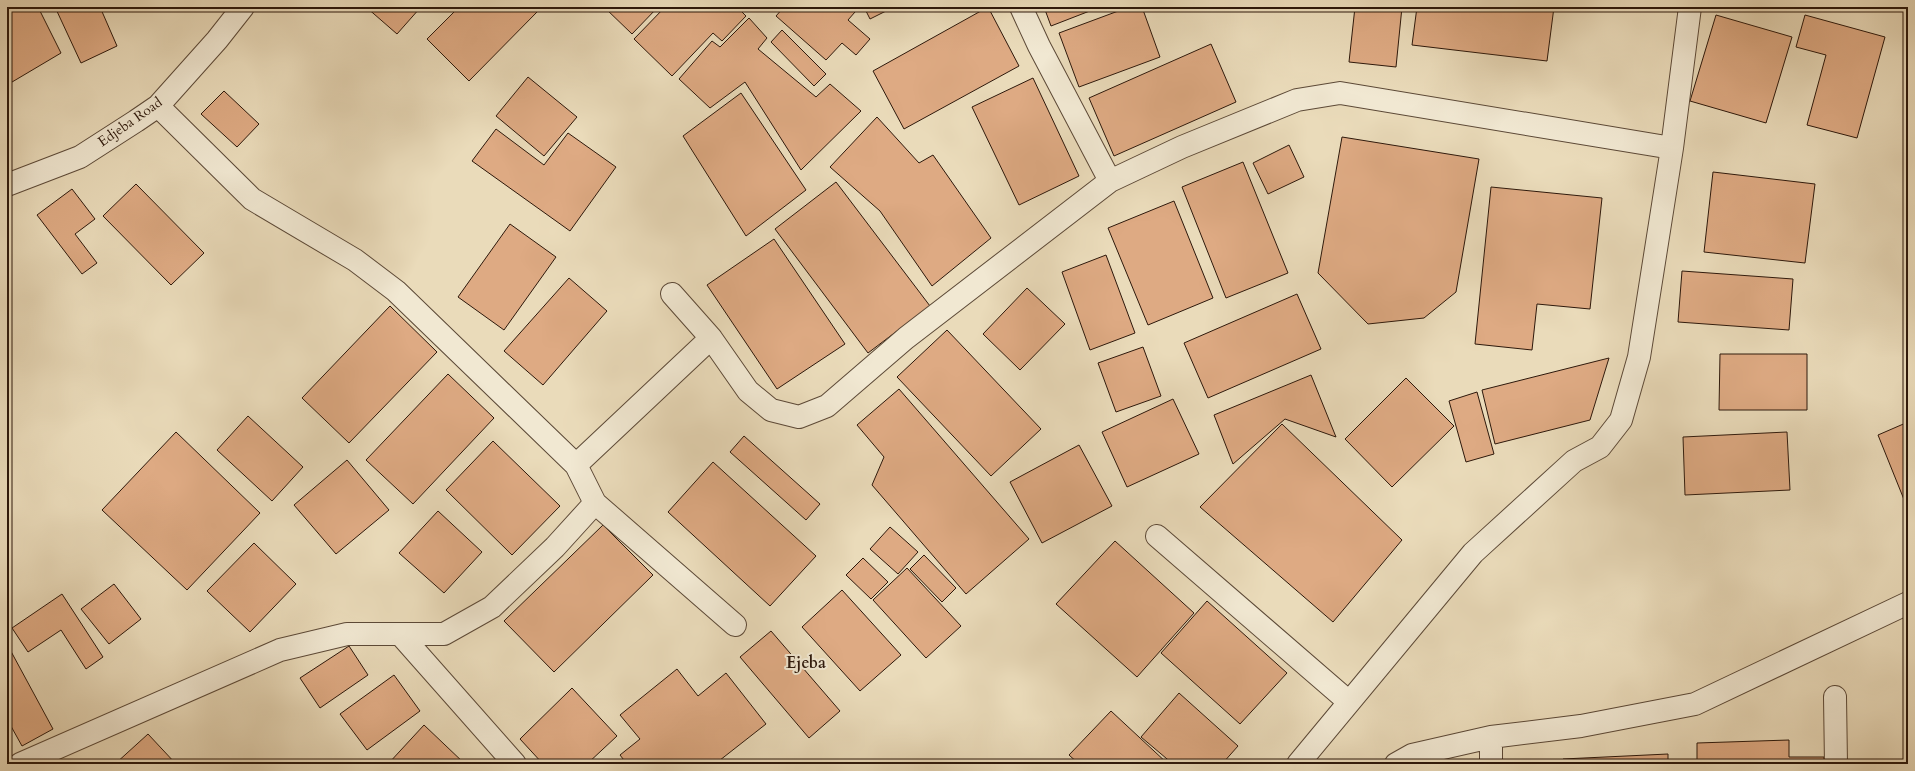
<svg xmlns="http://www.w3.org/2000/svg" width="1915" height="771" viewBox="0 0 1915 771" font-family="Cardo,serif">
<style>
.building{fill:#deaa83;stroke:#2d180b}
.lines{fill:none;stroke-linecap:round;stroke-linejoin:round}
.minor-casing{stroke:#5c4937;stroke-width:24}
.minor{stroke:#f1e8d2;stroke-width:22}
.labels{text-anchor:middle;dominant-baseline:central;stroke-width:4;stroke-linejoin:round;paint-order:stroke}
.street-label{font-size:14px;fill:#2d180b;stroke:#f1e8d2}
.quarter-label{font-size:16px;font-weight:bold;fill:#2d180b;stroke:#f1e8d2}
</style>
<rect width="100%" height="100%" fill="#eadbba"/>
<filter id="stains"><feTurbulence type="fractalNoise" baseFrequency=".005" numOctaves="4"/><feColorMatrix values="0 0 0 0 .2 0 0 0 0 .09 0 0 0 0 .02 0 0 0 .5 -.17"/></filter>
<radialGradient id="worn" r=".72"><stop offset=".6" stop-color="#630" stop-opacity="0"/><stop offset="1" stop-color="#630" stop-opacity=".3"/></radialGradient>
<!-- building -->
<path class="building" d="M7 7H38L61 53 7 85Z
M55 7H100L117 46 81 63Z
M366 7H420V8L397 34Z
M459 7H533L537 12 469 81 427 39Z
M604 7H658L632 34Z
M665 7H737L746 16 722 41 713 33 672 76 634 39Z
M784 7H849L855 12 848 20 870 39 856 55 842 43 826 60 776 16Z
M864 7H894L870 19Z
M988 7 1019 66 904 129 873 71Z
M1044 7H1100L1051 26Z
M1129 7H1142L1160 57 1079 87 1059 33Z
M1355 7H1402L1396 67 1349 62Z
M1417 7H1554L1547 61 1412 45Z
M1716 15 1792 37 1766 123 1690 101Z
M1805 15 1885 37 1857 138 1807 125 1826 55 1796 47Z
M749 18 767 38 758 49 816 97 830 84 861 111 801 170 745 82 710 108 679 79 712 41 720 47Z
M782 30 826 74 814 86 771 42Z
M1211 44 1236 102 1114 156 1089 98Z
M528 77 577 117 544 156 496 116Z
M1033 78 1079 176 1019 205 972 107Z
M224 91 259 124 237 147 201 114Z
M741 93 806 190 746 236 683 136Z
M877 117 919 163 933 155 991 238 932 286 880 211 830 167Z
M496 129 544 165 568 133 616 167 570 231 472 161Z
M1342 137 1479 159 1456 292 1424 318 1368 324 1318 273Z
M1289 145 1304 177 1268 194 1253 163Z
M1243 162 1288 273 1226 298 1182 187Z
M1713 172 1815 184 1805 263 1704 252Z
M836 182 930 306 868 353 775 229Z
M136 184 204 253 171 285 103 216Z
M1491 187 1602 198 1590 309 1537 304 1532 350 1475 344Z
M72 189 95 219 75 234 97 263 82 274 37 215Z
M1174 201 1213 298 1148 325 1108 228Z
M510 224 556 257 504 330 458 297Z
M774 239 845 344 777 389 707 285Z
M1106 255 1135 333 1090 350 1062 272Z
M1682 271 1793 279 1789 330 1678 322Z
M569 278 607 311 543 385 504 351Z
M1027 288 1065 324 1020 370 983 334Z
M1297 294 1321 349 1208 398 1184 343Z
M390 306 437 352 349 443 302 398Z
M947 330 1041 429 991 476 897 377Z
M1143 347 1161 396 1116 412 1098 363Z
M1720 354H1807V410H1719Z
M1609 358 1590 420 1495 444 1482 390Z
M448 374 494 418 413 504 366 460Z
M1311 375 1336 437 1285 419 1233 464 1214 415Z
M1406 378 1454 426 1392 487 1345 439Z
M899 389 1029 539 966 594 872 485 884 457 857 425Z
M1477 392 1494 454 1466 462 1449 401Z
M1173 399 1199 454 1127 487 1102 432Z
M248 416 303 467 272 501 217 450Z
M1908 422V507H1907L1878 435Z
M1282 424 1402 540 1333 622 1200 507Z
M176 432 260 513 187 590 102 510Z
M1787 432 1790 490 1685 495 1683 437Z
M744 436 820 504 806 520 730 452Z
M493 441 560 506 512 555 446 490Z
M1079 445 1112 506 1042 543 1010 482Z
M347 460 389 510 336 554 294 505Z
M713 462 816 556 770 606 668 512Z
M438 511 482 552 444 593 399 553Z
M603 525 653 575 554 672 504 621Z
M890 527 918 552 898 574 870 549Z
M1115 541 1194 613 1137 677 1056 604Z
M254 543 296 584 250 632 207 591Z
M924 555 956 588 942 602 910 569Z
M863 558 888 582 871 599 846 575Z
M907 568 961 626 926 658 873 600Z
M114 584 141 619 109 644 81 609Z
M842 590 901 655 860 691 802 627Z
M62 594 103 657 86 669 61 630 28 652 12 628Z
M1207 601 1287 673 1240 724 1161 653Z
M771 631 840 711 809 738 740 657Z
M7 644 53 729 22 746 7 719Z
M349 646 368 675 320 708 300 678Z
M677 669 698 696 726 673 766 724 715 764H627L620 755 640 739 620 715Z
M394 675 420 711 367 750 340 714Z
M572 688 617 736 587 764H543L520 739Z
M1179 693 1238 746 1222 764H1173L1141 737Z
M1111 711 1168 764H1079L1069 755Z
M424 725 465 764H388Z
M148 734 176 764H115Z
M1789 740V757H1824V764H1697V743Z
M1668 754V764H1564L1563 759Z"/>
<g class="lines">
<!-- minor casing -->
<g class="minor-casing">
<path id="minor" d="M1021 7 1039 46 1110 181
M158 106 252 199 355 260 396 291 576 465 595 503 735 625
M7 185 80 157 136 121 158 106 217 40 243 7
M672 294 711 338 748 391 771 410 799 417 827 406 906 338 1110 181 1182 147 1297 100 1340 93 1672 148
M576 465 711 338
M1157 536 1349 702
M400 634 515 764
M1835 697 1836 764
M1491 737V764
M20 764 280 650 347 634H444L492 607 555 547 595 503
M1298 764 1473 553 1574 461 1600 447 1621 420 1639 357 1672 148 1690 7
M1396 764 1412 755 1491 737 1581 726 1695 704 1908 603"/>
</g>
<!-- minor -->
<use href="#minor" class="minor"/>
</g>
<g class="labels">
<!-- street labels -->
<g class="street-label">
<text transform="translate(130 122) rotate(-35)">Edjeba Road</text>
</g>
<!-- quarter labels -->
<g class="quarter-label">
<text x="806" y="663">Ejeba</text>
</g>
</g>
<!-- margin -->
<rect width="1915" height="771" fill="none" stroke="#eadbba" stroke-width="24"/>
<rect x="8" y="8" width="1899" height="755" fill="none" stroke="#2d180b" stroke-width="2"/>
<rect x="12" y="12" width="1891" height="747" fill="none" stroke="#2d180b"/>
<rect width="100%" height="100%" filter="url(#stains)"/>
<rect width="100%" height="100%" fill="url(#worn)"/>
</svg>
